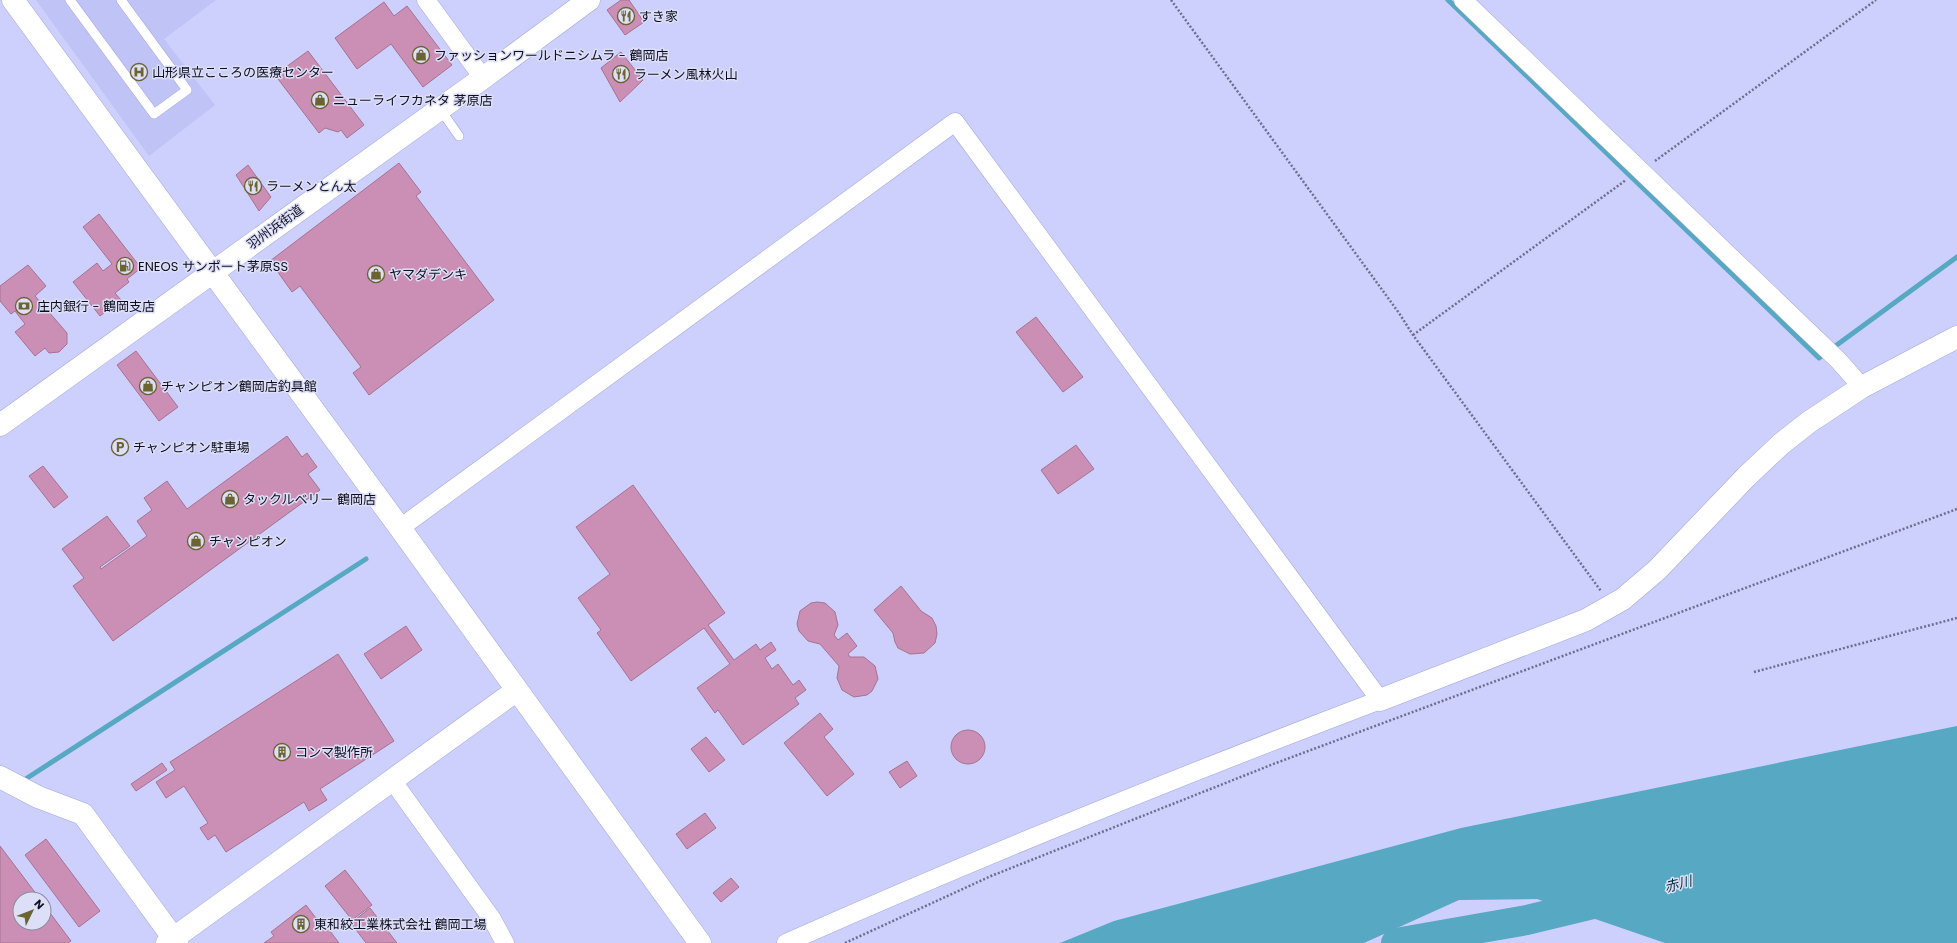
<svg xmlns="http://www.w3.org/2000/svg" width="1957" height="943" viewBox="0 0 1957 943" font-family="Poppins,'Noto Sans JP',sans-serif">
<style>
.built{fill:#bfc3f5}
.water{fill:#57a8c2}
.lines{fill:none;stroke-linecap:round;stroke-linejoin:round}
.stream{stroke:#57a8c2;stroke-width:5}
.river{stroke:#57a8c2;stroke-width:30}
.building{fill:#cb8fb5;stroke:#a57292}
.lane-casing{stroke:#a3a7dc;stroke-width:10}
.street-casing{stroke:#a3a7dc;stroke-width:19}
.secondary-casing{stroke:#a3a7dc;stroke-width:23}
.path{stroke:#6d6e8e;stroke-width:2.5;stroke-dasharray:2 2;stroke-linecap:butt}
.lane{stroke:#fff;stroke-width:9}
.street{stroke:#fff;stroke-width:18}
.secondary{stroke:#fff;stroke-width:22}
.labels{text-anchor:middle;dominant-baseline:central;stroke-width:3;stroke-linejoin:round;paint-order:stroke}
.poi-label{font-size:13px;fill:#0d0d20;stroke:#dddff6;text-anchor:start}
.street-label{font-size:13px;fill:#0d0d20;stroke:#dddff6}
.water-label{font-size:14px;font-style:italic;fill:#09313c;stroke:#dddff6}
</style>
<rect width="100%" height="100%" fill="#cdd0fd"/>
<!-- built -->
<path class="built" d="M36 0H216L164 39 215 105 149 156Z"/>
<!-- water -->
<path class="water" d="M1957 726V943H1665L1537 899 1459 900 1364 943H1060L1114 921 1461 828Z"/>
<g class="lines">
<!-- stream -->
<path class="stream" d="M1448 0 1819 358 1957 257
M21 782 366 559"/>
<!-- river -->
<path class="river" d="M1396 943 1527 920 1610 900"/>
</g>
<!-- building -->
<path class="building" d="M621 0H629L644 22 625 35 607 10Z
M384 2 394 16 407 6 452 65 423 87 391 44 357 69 335 38Z
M308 51 364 125 347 138 341 130 338 132 325 128 319 133 275 75Z
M621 52 643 80 620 102 601 68Z
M399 163 421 192 416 196 494 300 369 395 353 373 361 367 300 286 292 292 270 261Z
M248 165 271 197 259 211 236 175Z
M99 214 141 268 127 279 129 282 115 293 121 300 100 316 73 282 97 263 103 271 112 264 83 227Z
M28 265 46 286 35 296 67 333V344L59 352 49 353 45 348 35 356 15 332 25 324 15 311 11 314 0 301V286Z
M1036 317 1083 377 1063 392 1016 332Z
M136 351 178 407 159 421 117 365Z
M287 436 302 457 307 453 317 467 308 474 320 490 113 641 73 586 84 578 62 549 107 516 130 546 100 567 101 569 147 536 137 521 152 510 144 498 167 481 187 509Z
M1076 445 1094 469 1058 494 1041 470Z
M43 466 68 497 54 508 29 476Z
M633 485 725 613 708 625 734 660 756 644 760 650 771 642 776 650 765 658 772 669 778 664 793 685 799 680 806 690 795 698 799 704 743 745 718 710 715 713 697 688 730 664 704 628 631 681 597 633 601 630 578 598 610 574 576 527Z
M901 586 921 611 932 618 936 626 937 634 935 643 924 653 910 654 898 648 895 642 893 633 874 610Z
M817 602 825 603 835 612 838 625 834 635 838 640 847 633 857 646 848 654 850 657H864L875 666 878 679 872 691 867 695 854 697 842 690 837 678 839 666 820 644 808 641 799 631 797 624 800 611 811 603Z
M406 626 422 650 381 679 364 654Z
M338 654 394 741 320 789 327 800 309 811 304 802 226 852 215 835 208 840 200 828 208 823 184 786 166 798 156 782 175 770 170 762Z
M820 713 833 729 824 737 854 774 827 796 784 743Z
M951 747a17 17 0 1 1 34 0a17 17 0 1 1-34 0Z
M706 737 725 760 709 772 691 749Z
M907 761 917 776 900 788 889 772Z
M162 763 167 770 136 791 131 784Z
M705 813 716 828 687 849 676 834Z
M46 839 100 911 79 927 25 855Z
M0 846 40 899H20V923H44V905L71 941 68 943H0Z
M345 870 372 905 352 920 325 886Z
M731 878 739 887 721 902 713 893Z
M306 905 322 926 324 923 339 943H264L274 936 271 932Z
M370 908 397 943H366L351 923Z"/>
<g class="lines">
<!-- lane casing -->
<g class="lane-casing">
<path id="lane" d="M70 0 154 114 187 90 121 0
M440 109 459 136"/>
</g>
<!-- street casing -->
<g class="street-casing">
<path id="street" d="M426 0 483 78
M1463 0 1838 360 1862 387
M400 528 955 122 1380 700C1180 776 982 856 786 943
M392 780 492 919 505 943"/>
</g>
<!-- secondary casing -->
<g class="secondary-casing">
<path id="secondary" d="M13 0 400 528 700 943
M0 425 483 78 589 0
M1380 700 1586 620 1623 599 1657 570 1746 477 1781 444 1809 422 1862 387 1957 337
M0 777 38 797 83 814 177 943
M167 943 517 690"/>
</g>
<!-- path -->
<path class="path" d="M1171 0 1399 313 1413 335 1601 591
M1655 161 1876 0
M1413 335 1626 180
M1754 672 1957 618
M845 943 991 876 1276 763 1957 509"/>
<!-- lane -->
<use href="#lane" class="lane"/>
<!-- street -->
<use href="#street" class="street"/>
<!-- secondary -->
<use href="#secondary" class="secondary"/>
</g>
<!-- icons -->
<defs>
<g id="restaurant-ring" transform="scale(0.9)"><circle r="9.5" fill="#dddff6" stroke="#6b6330" stroke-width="1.5"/><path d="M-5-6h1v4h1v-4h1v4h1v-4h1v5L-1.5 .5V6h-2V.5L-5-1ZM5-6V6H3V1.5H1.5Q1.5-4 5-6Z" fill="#6b6330"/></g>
<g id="shop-ring" transform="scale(0.9)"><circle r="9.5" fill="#dddff6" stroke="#6b6330" stroke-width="1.5"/><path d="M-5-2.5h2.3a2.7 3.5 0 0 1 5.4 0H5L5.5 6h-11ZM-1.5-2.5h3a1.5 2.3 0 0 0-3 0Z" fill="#6b6330"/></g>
<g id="hospital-ring" transform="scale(0.9)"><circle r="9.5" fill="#dddff6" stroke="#6b6330" stroke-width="1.5"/><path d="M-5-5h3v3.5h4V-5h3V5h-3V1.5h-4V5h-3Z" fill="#6b6330"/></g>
<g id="fuel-ring" transform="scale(0.9)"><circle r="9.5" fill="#dddff6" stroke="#6b6330" stroke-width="1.5"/><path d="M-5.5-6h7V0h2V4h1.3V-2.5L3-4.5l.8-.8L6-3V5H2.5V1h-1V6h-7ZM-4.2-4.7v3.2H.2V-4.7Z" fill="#6b6330"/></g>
<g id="bank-ring" transform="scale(0.9)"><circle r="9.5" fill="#dddff6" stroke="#6b6330" stroke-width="1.5"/><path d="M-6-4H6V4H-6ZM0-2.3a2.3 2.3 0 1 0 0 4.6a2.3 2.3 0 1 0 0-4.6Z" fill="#6b6330"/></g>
<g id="parking-ring" transform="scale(0.9)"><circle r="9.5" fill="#dddff6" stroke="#6b6330" stroke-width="1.5"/><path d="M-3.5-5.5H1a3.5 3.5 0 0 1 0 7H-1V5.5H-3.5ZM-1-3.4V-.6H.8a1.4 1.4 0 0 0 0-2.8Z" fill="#6b6330"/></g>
<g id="building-ring" transform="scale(0.9)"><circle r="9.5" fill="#dddff6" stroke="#6b6330" stroke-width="1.5"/><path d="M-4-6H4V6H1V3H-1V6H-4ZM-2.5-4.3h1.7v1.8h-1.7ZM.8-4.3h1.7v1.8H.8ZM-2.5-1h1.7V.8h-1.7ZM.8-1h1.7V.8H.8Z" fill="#6b6330"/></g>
</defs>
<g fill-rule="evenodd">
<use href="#restaurant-ring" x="626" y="16"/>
<use href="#shop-ring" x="421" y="55"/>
<use href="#hospital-ring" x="139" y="72"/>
<use href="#restaurant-ring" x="621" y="74"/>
<use href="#shop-ring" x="320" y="100"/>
<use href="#restaurant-ring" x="253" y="186"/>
<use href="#fuel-ring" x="125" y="266"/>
<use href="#shop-ring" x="376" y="274"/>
<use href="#bank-ring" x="24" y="306"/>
<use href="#shop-ring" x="148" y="386"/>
<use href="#parking-ring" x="120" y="447"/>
<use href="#shop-ring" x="230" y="499"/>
<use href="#shop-ring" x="196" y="541"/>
<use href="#building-ring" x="282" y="752"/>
<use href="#building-ring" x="301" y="924"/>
</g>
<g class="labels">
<!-- poi labels -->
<g class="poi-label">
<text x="639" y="16">すき家</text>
<text x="434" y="55">ファッションワールドニシムラ - 鶴岡店</text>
<text x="152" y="72">山形県立こころの医療センター</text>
<text x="634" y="74">ラーメン風林火山</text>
<text x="333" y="100">ニューライフカネタ 茅原店</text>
<text x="266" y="186">ラーメンとん太</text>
<text x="138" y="266">ENEOS サンポート茅原SS</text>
<text x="389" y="274">ヤマダデンキ</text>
<text x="37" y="306">庄内銀行 - 鶴岡支店</text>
<text x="161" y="386">チャンピオン鶴岡店釣具館</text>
<text x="133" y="447">チャンピオン駐車場</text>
<text x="243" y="499">タックルベリー 鶴岡店</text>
<text x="209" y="541">チャンピオン</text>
<text x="295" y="752">コンマ製作所</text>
<text x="314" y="924">東和絞工業株式会社 鶴岡工場</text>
</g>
<!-- street labels -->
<g class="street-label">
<text transform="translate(275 227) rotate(-36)">羽州浜街道</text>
</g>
<!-- water labels -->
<g class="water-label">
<text transform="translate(1678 884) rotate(-14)">赤川</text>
</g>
</g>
<!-- north arrow -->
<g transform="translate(32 911) rotate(47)"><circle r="19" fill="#dddff6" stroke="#8a8ba0"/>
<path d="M0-3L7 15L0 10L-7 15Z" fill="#6b6330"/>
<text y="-6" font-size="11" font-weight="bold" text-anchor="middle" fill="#0d0d20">N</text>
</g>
</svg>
